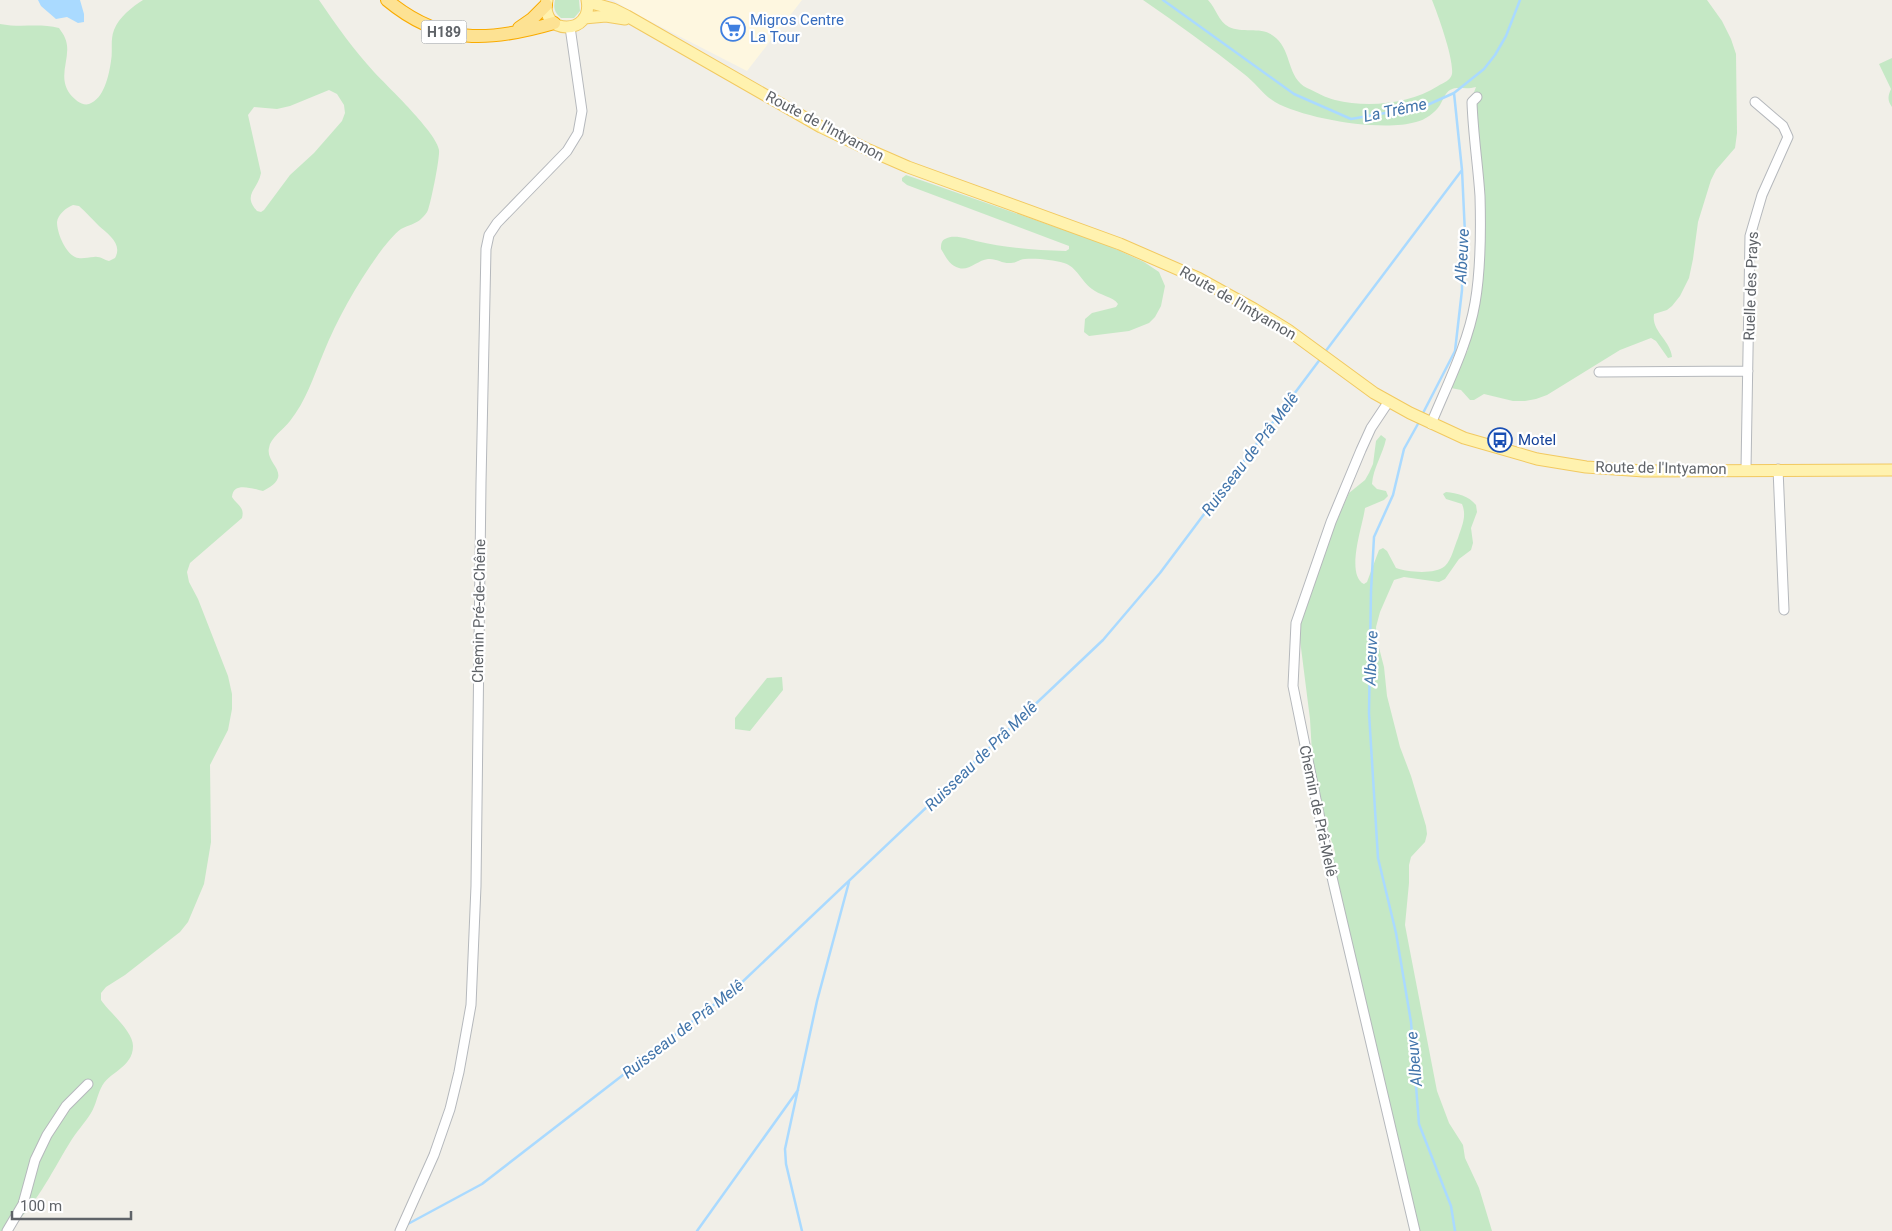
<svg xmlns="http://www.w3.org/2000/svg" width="1892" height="1231" viewBox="0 0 1892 1231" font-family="Roboto,sans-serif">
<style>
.commercial{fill:#fef7e0}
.green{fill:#c5e8c5;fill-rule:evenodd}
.water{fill:#aadaff}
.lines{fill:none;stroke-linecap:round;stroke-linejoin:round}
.stream{stroke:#aadaff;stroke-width:2.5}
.minor-casing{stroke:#b5b8bc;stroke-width:11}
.major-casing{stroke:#f2c960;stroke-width:13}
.highway-casing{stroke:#f9ab00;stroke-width:14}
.minor{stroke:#fff;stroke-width:9}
.major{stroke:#fff2af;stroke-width:11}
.highway{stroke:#fde293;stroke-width:12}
.labels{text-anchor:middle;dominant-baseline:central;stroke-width:4.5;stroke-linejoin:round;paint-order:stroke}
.shield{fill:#fff;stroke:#8f9295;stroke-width:1}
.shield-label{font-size:14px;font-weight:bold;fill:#5f6368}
.shop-label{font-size:15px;fill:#366cbe;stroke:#fff;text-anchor:start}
.street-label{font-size:15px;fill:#5f6368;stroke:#fff}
.transit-label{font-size:15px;fill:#164399;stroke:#fff;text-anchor:start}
.water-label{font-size:16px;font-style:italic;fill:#4174aa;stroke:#fff}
</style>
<rect width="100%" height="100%" fill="#f1efe8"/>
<!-- commercial -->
<path class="commercial" d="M613 0H802L747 71 634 13Z"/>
<!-- green -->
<path class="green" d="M143 0H319C336 25 354 50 374 72 388 87 437 133 439 150 440 158 431 202 428 210 427 213 424 216 421 219 416 224 408 225 401 229 394 234 388 242 383 248 359 280 338 317 323 354 313 378 306 401 290 421 284 429 270 438 269 448 265 465 296 474 263 491 253 489 233 481 232 497 237 505 245 507 242 518L190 563 187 572 189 582 198 599 228 676 232 694V709L228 730 210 765 211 842 204 884 188 922 180 932 125 975 106 987 101 993V1000C109 1012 133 1031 133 1046 133 1068 108 1072 101 1088 97 1096 96 1105 91 1113 85 1123 75 1133 69 1144 49 1177 37 1204 8 1231H0V24C20 28 40 23 59 28 61 31 64 35 65 38 73 56 56 75 70 94 75 100 82 106 89 104 104 99 109 75 111 61 113 51 110 40 114 30 119 17 132 7 143 0ZM329 90 337 94 344 105 345 113 342 121 314 153 290 175 264 210 261 212 257 211C242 194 258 190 261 173L248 115 254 107 277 109 290 106ZM73 205 79 206C86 212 92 219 99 226 108 234 123 244 115 258L109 261C104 260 100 256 94 257 87 257 82 260 75 257 65 252 57 233 57 222 58 214 66 208 73 205Z
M555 0H579L580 11 574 18H561C555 13 553 8 555 0Z
M1143 0H1208C1216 8 1218 21 1229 27 1243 34 1263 25 1276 38 1292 52 1287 78 1307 88 1316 92 1326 98 1335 100 1368 108 1410 104 1438 86 1443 83 1451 80 1452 74 1454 59 1438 15 1432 0H1707L1722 21 1731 39 1736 54 1737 133 1735 148 1716 170 1711 180 1698 222 1693 259 1689 278 1680 296 1672 306 1667 310 1654 314C1651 331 1671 341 1672 357L1668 358 1656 341 1651 338 1620 350 1547 395 1536 399 1525 401H1513L1484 394 1474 400H1470L1461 390 1451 388 1457 369 1468 350 1462 342 1474 285 1477 200 1469 123 1473 95 1476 87C1466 90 1457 86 1450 90 1445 93 1443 100 1440 105 1435 113 1425 120 1416 122 1382 132 1305 119 1275 102 1263 95 1255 82 1244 74 1211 48 1178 24 1143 0Z
M1892 58V107C1887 100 1888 96 1891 89L1879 64Z
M906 175 1107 245 1144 262 1159 272 1165 286 1161 306 1155 317 1149 323 1129 331 1089 336 1084 332 1085 319 1092 313 1116 307 1118 304C1114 297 1099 295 1092 289 1082 282 1076 266 1064 263 1053 260 1037 258 1025 259 1020 259 1016 263 1011 263 1003 264 996 258 988 259 978 260 969 271 959 268 949 265 946 257 941 249 941 245 941 241 945 239 954 234 967 239 976 241 1006 248 1036 250 1066 251L1069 249V246L907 185 902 181V178Z
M1381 435 1386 439C1383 454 1373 468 1372 484L1377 489 1386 491 1388 496 1384 500 1365 508C1363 525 1345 574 1364 584L1367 582 1379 550 1383 548 1387 551 1396 568C1407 572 1435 575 1445 566 1452 559 1454 547 1458 538 1462 526 1467 516 1462 504L1446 499 1443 494 1446 492C1457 493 1469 496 1476 505L1477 512 1471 528 1473 543 1471 550 1459 559 1445 579 1439 582 1404 577 1394 580 1380 612 1376 627 1377 640 1384 667 1387 696 1400 747 1411 776 1426 826 1427 834 1425 842 1411 857 1409 865V883L1405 925 1409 946 1437 1091 1449 1123 1463 1145 1465 1158 1479 1188 1492 1231H1414L1405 1166 1330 892 1329 880 1335 852 1320 804 1313 770 1310 719 1300 640 1301 621 1327 542 1349 493 1365 480 1369 473 1373 464 1376 441Z
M782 677 783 690 750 731 735 729V718L767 678Z"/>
<!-- water -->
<path class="water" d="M38 0H80L84 14V22L78 23 67 17 56 19 41 6Z"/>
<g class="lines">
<!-- stream -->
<path class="stream" d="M1163 0 1294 94 1351 119 1425 106 1454 93 1484 69 1495 55 1506 36 1520 0
M1325 352 1462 170
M1422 415 1455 351 1462 290V253L1465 234 1462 170 1454 93
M1419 422 1404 449 1393 495 1374 537 1371 591 1369 713 1378 858 1396 933 1411 1022 1419 1124 1451 1206 1455 1231
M406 1225 482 1184 738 986 1103 640 1160 573 1321 358
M697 1231 798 1090
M802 1231 786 1164 785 1149 817 1001 849 882"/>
<!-- minor casing -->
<g class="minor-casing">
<path id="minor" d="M1599 372 1748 371
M1389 401 1371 428 1361 450 1331 522 1296 623 1293 686 1331 873 1415 1231
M1431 424C1447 385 1468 344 1475 303 1481 269 1481 231 1480 196 1478 165 1473 134 1472 102L1477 97
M1746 469 1750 236 1762 195 1788 137 1783 126 1755 102
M1778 469 1784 610
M7 1231 23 1204 35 1160 47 1135 66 1106 88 1084
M400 1231 434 1155 450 1109 459 1072 471 1005 476 886 481 483 486 249 489 235 497 223 567 151 578 133 582 111 570 27"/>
</g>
<!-- major casing -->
<g class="major-casing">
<path id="major" d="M547 0C539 36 594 36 587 0
M588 2 613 9 627 16 821 127 869 150 908 167 1120 244 1198 278 1254 309 1288 330 1374 393 1410 413 1464 438 1537 459 1586 467 1644 471 1892 470
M584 18 606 16 625 19"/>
</g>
<!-- highway casing -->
<g class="highway-casing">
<path id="highway" d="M387 0C441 45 489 42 554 23
M519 28 532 19 546 5"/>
</g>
<!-- minor -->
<use href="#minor" class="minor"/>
<!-- major -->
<use href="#major" class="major"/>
<!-- highway -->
<use href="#highway" class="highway"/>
</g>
<!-- icons -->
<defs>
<g id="supermarket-ring" transform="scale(1.25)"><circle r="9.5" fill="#fff" stroke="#3f7fe0" stroke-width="1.5"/><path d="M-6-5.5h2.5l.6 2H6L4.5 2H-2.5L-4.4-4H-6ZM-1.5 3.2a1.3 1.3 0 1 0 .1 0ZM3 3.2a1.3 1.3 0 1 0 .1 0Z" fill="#3f7fe0"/></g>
<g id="bus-ring" transform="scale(1.25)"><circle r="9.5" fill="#fff" stroke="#1a4fb4" stroke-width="1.5"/><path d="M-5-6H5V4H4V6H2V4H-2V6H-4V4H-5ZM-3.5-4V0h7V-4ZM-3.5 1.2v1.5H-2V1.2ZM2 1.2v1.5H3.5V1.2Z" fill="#1a4fb4"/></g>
</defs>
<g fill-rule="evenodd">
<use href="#supermarket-ring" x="733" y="29"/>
<use href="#bus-ring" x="1500" y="440"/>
</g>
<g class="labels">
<!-- shield labels -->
<rect class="shield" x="421.5" y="20.5" width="45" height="23" rx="4"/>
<g class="shield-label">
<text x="444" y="32">H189</text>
</g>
<!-- shop labels -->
<g class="shop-label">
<text x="750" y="20">Migros Centre<tspan x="750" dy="17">La Tour</tspan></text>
</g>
<!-- street labels -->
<g class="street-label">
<text transform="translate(825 126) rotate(28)">Route de l'Intyamon</text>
<text transform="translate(1751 286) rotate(-88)">Ruelle des Prays</text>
<text transform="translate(1238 303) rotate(30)">Route de l'Intyamon</text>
<text transform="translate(1661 468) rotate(1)">Route de l'Intyamon</text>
<text transform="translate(479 611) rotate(-89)">Chemin Pré-de-Chêne</text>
<text transform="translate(1318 811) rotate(78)">Chemin de Prâ-Melê</text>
</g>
<!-- transit labels -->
<g class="transit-label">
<text x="1518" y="440">Motel</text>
</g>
<!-- water labels -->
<g class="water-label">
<text transform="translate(1395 110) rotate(-12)">La Trême</text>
<text transform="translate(1462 256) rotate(-87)">Albeuve</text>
<text transform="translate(1250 454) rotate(-53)">Ruisseau de Prâ Melê</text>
<text transform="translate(1371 658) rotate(-88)">Albeuve</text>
<text transform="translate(981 756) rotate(-44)">Ruisseau de Prâ Melê</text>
<text transform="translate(683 1029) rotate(-38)">Ruisseau de Prâ Melê</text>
<text transform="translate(1414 1059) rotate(-95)">Albeuve</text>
</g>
</g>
<!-- scale -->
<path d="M12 1211v8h119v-8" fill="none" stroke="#5f6368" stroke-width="2.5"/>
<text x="20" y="1211" font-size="15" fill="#5f6368" stroke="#ffffff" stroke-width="4" paint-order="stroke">100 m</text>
</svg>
